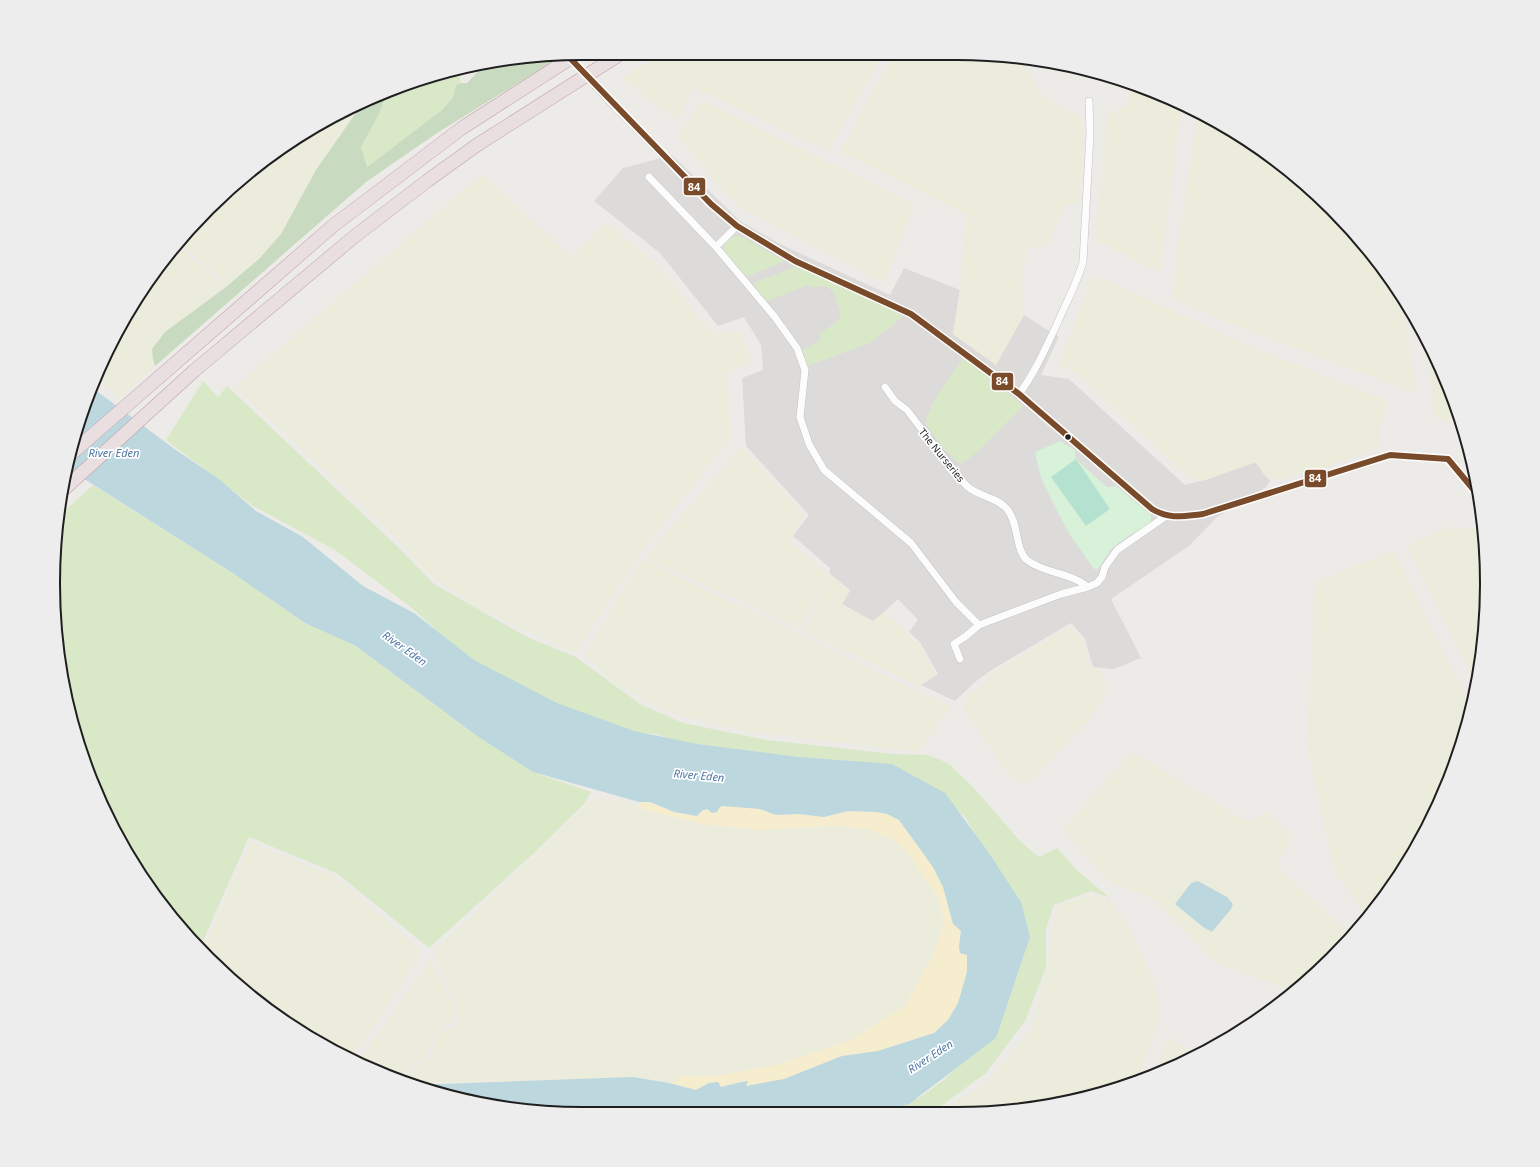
<svg xmlns="http://www.w3.org/2000/svg" width="1540" height="1167" viewBox="0 0 1540 1167" font-family="'Noto Sans',sans-serif">
<style>
.residential{fill:#dcdbd9}
.farmland{fill:#ececdc}
.grass{fill:#d9e9c8}
.forest{fill:#c8dabf}
.sand{fill:#f5edce}
.park{fill:#d7f2d8}
.pitch{fill:#b5e2d0}
.parking{fill:#dddcdb}
.water{fill:#bdd7df}
.lines{fill:none;stroke-linecap:round;stroke-linejoin:round}
.minor-casing{stroke:#c4c3c2;stroke-width:8}
.motorway-casing{stroke:#c1a0a9;stroke-width:14}
.minor{stroke:#fcfcfc;stroke-width:7}
.motorway{stroke:#eadfe0;stroke-width:13}
.minor-bridge-casing{stroke:#c4c3c2;stroke-width:8;stroke-linecap:butt}
.minor-bridge{stroke:#fcfcfc;stroke-width:7}
.bus-1-casing{stroke:#fff;stroke-width:9}
.bus-1{stroke:#7a4b2a;stroke-width:6}
.bus-dot{fill:#1f1f1f;stroke:#fff;stroke-width:1.5}
.labels{text-anchor:middle;dominant-baseline:central;stroke-width:3.5;stroke-linejoin:round;paint-order:stroke}
.street-label{font-size:10px;fill:#1f1f1f;stroke:#fff}
.water-label{font-size:11px;font-style:italic;fill:#4d77a2;stroke:#fff}
.rim{fill:none;stroke:#1f1f1f;stroke-width:2}
.line-badge{stroke:#fff;stroke-width:1.5}
.badge-label{font-size:11px;text-anchor:middle;font-weight:bold;fill:#fff}
</style>
<rect width="100%" height="100%" fill="#edebe8"/>
<!-- residential -->
<path class="residential" d="M672 155 740 221 782 245 890 295 904 268 960 290 953 334 996 364 1024 315 1059 337 1041 375 1069 379 1185 485 1205 480 1256 462 1263 473 1270 480 1266 487 1216 518 1189 546 1111 599 1141 658 1114 669 1093 667 1085 639 1071 623 993 669 975 682 955 701 921 685 938 674 920 642 909 632 918 620 898 599 873 622 842 604 850 590 830 574V568L793 536 809 515 746 446 742 378 763 370 761 345 744 317 718 326 660 253 594 201 623 168Z"/>
<!-- farmland -->
<path class="farmland" d="M665 53 884 54 828 151 707 94 693 89 677 120 622 78Z
M894 54H991L1020 59 1043 97 1082 118 1084 147 1079 204H1066L1050 239 1038 250 840 152Z
M1044 63 1075 68 1058 74 1047 67Z
M1126 83 1182 104 1160 273 1096 240 1107 115 1126 105 1128 93Z
M703 100 915 205 884 283 737 206 677 136Z
M360 107 316 170 281 234 259 259 160 338 152 349 153 359 155 366 118 400 114 393 97 380 108 349 143 289 178 246 219 281 221 279 180 243 208 209 318 124Z
M1198 114H1202L1279 162 1332 209 1397 289 1402 297 1415 389 1411 391 1242 328 1172 299 1180 230Z
M482 174 572 258 605 222 656 263 712 334 740 331 752 362 727 372 731 436 637 558 576 653 481 609 426 573 396 537 235 387Z
M966 216 1027 246 1022 286 1024 315 996 365 953 334 960 290Z
M1098 276 1251 347 1388 401 1380 424V442L1377 449 1322 468 1280 479 1270 480 1263 473 1256 462 1205 480H1196L1183 472 1078 375 1059 365 1091 278Z
M1424 339 1447 380 1459 422 1435 418Z
M742 446 804 515 789 541 828 575 800 628 645 558Z
M1450 527 1482 530 1487 583 1477 687 1407 545Z
M1394 551 1471 707 1447 786 1398 878 1366 917 1334 870 1307 746 1315 582Z
M642 559 932 698 951 706 918 752 743 731 673 714 618 686 584 655Z
M830 574 850 591 842 604 873 621 884 612 919 644 936 675 918 686 803 631Z
M1070 626 1083 640 1090 667 1099 669 1106 685 1104 688 1107 695 1090 718 1031 782 1013 780 964 711V705L966 699 970 694 985 683 990 674Z
M1132 752 1248 822 1269 812 1293 839 1276 865 1351 935 1326 963 1292 991 1216 963 1154 900 1108 881 1063 829Z
M594 797 631 803 638 808 702 824 760 830 829 826H845L871 830 894 840 908 854 938 897 944 921 935 953 905 1006 851 1040 776 1065 708 1077 683 1076 669 1083 633 1077 410 1084 400 1079 432 1055 439 1032 454 1027 461 1018 434 952Z
M251 842 335 876 421 951 405 979 366 1040 352 1056 289 1025 209 959 202 951Z
M1093 894 1110 901 1129 927 1156 986 1159 1021 1138 1080 1127 1086 1026 1109H943L985 1085 1032 1028 1050 949 1057 906Z
M431 958 457 1014 452 1023 438 1029 428 1053 422 1059 397 1078 358 1059 361 1058Z
M1168 1037 1193 1053 1155 1072Z"/>
<!-- grass -->
<path class="grass" d="M458 69 461 83 456 85 453 96 442 110 367 167 361 147C366 137 386 105 384 97L446 71Z
M737 236 742 237 785 261 748 276C733 269 708 244 737 236Z
M797 266 899 313 901 316 900 319 870 343 807 366 803 350 821 340 819 334 838 321 841 313 834 292 826 286 814 287 808 285 765 302 754 286V283L757 282Z
M964 357 1023 406 975 454 960 464 943 448 925 423C932 399 950 378 964 357Z
M203 381 218 397 227 386 399 548 434 584 527 637 576 657 640 704 683 723 767 740 895 754 928 755 948 763 972 786 1021 842 1039 857 1057 848 1077 870 1110 898 1091 891 1054 905 1046 929V968L1025 1021 986 1073 937 1109H841L858 1105 919 1098 944 1080 986 1036 1011 899 966 818 929 786 718 753 655 734 599 728 477 667 412 608 335 550 253 506 166 440Z
M93 485 234 574 305 623 356 646 477 736 533 772 591 792 584 804 535 852 429 948 338 874 249 837 200 948 143 878 81 754 54 618 61 514Z"/>
<!-- forest -->
<path class="forest" d="M558 56 559 58 437 133 366 182 155 366 153 359 152 349 165 332 226 287 259 259 281 234 316 170 360 107 384 97C386 105 366 137 361 147L367 167 442 110 453 97 456 85 461 83H467L483 66Z"/>
<!-- sand -->
<path class="sand" d="M640 802H650L674 812 697 816 703 810 723 806 760 809 776 815 799 814 824 817 848 811 876 812 887 814 899 820 933 867 943 887 953 924 961 931 959 947 967 955V972L958 1003 948 1021 934 1033 878 1051 842 1056 784 1079 746 1086 747 1081 721 1087 709 1083 696 1090 669 1083 683 1076 708 1077 776 1065 851 1040 905 1006 934 954 944 921 938 897 908 854 894 840 870 830 845 826H829L760 830 702 824 638 808Z"/>
<!-- park -->
<path class="park" d="M1060 441 1075 450V458L1107 487 1116 486 1151 515V521L1149 524 1128 536 1111 549 1098 569H1094L1070 535 1054 505 1041 478 1035 452Z"/>
<!-- pitch -->
<path class="pitch" d="M1076 459 1110 509 1086 526 1051 477Z"/>
<!-- parking -->
<path class="parking" d="M1075 450 1116 486 1107 487 1075 458Z"/>
<!-- water -->
<path class="water" d="M94 389 173 448 219 479 256 511 303 537 363 586 414 613 474 660 557 703 634 731 697 744 798 757 892 764 945 793 989 853 1021 902 1030 937 996 1038 909 1104 890 1109H514L412 1085 633 1077 669 1083 696 1090 709 1083 718 1082 721 1087 741 1082 748 1081 746 1086 784 1079 842 1056 878 1051 934 1033 948 1020 958 1003 967 972V955L960 953 959 947 961 931 953 924 943 887 933 867 899 820 887 814 876 812 848 811 824 817 799 814 776 815 760 809 723 806 720 807 717 812 712 813 707 809 703 810 697 816 674 812 650 802H639L533 772 477 736 356 646 305 623 234 574 67 468Z
M1198 881 1227 897 1233 904 1231 909 1212 932 1203 927 1175 904 1191 883Z"/>
<g class="lines">
<!-- minor casing -->
<g class="minor-casing">
<path id="minor" d="M615 107 711 204 737 226 795 261 911 314 1019 394 1152 509C1170 520 1184 516 1203 514L1390 455 1448 459 1478 495
M649 177 716 247 774 316 797 348 805 370 800 417 809 444 824 470 911 543 956 602 979 625
M716 247 737 226
M885 387 895 401 907 410C922 430 937 449 952 468 957 474 962 482 968 487 980 497 997 497 1007 509 1019 523 1015 550 1027 560 1045 574 1070 572 1088 587
M1019 394C1035 373 1046 347 1057 324 1066 303 1077 283 1083 262L1090 134 1089 101
M960 659 954 644 966 636 979 625 1061 594 1088 587 1097 583 1102 577 1105 567 1117 550 1166 516"/>
</g>
<!-- motorway casing -->
<g class="motorway-casing">
<path id="motorway" d="M72 453 334 225 462 128 577 54
M63 490 195 370 355 236 427 181 477 145 622 53"/>
</g>
<!-- minor -->
<use href="#minor" class="minor"/>
<!-- motorway -->
<use href="#motorway" class="motorway"/>
<!-- minor-bridge casing -->
<g class="minor-bridge-casing">
<path id="minor-bridge" d="M567 55 615 107"/>
</g>
<!-- minor-bridge -->
<use href="#minor-bridge" class="minor-bridge"/>
<!-- bus-1 casing -->
<g class="bus-1-casing">
<path id="bus-1" d="M567 55 711 204 737 226 795 261 911 314 1019 394 1152 509C1170 520 1184 516 1203 514L1390 455 1448 459 1478 495"/>
</g>
<!-- bus-1 -->
<use href="#bus-1" class="bus-1"/>
</g>
<!-- markers -->
<circle class="bus-dot" cx="1068" cy="437" r="3.5"/>
<g class="labels">
<!-- street labels -->
<g class="street-label">
<text transform="translate(942 455) rotate(51)">The Nurseries</text>
</g>
<!-- water labels -->
<g class="water-label">
<text x="114" y="452">River Eden</text>
<text transform="translate(405 648) rotate(35)">River Eden</text>
<text transform="translate(699 775) rotate(5)">River Eden</text>
<text transform="translate(930 1056) rotate(-33)">River Eden</text>
</g>
</g>
<!-- crop -->
<path d="M0 0H1540V1167H0ZM583 60H957A523 523 0 0 1 1480 583V584A523 523 0 0 1 957 1107H583A523 523 0 0 1 60 584V583A523 523 0 0 1 583 60Z" fill="#ededed" fill-rule="evenodd"/>
<path class="rim" d="M583 60H957A523 523 0 0 1 1480 583V584A523 523 0 0 1 957 1107H583A523 523 0 0 1 60 584V583A523 523 0 0 1 583 60Z"/>
<g class="line-badge">
<rect x="683" y="177" width="23" height="19" rx="4" fill="#7a4b2a"/>
<rect x="991" y="372" width="23" height="19" rx="4" fill="#7a4b2a"/>
<rect x="1304" y="469" width="23" height="19" rx="4" fill="#7a4b2a"/>
</g>
<g class="badge-label">
<text x="694" y="191">84</text>
<text x="1002" y="385">84</text>
<text x="1315" y="482">84</text>
</g>
</svg>
